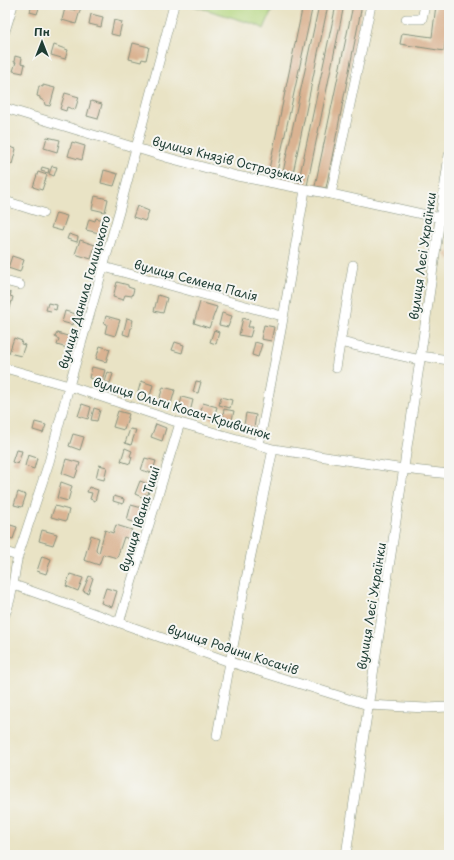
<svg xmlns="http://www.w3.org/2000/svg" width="454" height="860" viewBox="0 0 454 860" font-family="'Playpen Sans',sans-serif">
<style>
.green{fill:#b2d57d;stroke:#688958}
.building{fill:#dab392}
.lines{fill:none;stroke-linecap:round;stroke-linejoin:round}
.street-casing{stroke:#84907c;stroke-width:10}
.street{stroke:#fff;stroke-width:9}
.labels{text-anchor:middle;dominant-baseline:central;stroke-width:4;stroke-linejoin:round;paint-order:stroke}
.street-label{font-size:12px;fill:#1f3d34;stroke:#f6f6f2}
</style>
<rect width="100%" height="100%" fill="#f6f6f2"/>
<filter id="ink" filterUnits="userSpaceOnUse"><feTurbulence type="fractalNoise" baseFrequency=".025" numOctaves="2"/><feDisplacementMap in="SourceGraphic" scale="8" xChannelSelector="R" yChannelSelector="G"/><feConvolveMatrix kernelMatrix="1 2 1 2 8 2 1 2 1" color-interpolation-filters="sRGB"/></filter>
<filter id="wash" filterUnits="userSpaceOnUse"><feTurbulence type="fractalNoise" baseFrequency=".012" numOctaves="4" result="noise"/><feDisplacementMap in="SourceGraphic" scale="16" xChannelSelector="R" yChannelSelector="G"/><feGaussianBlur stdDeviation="0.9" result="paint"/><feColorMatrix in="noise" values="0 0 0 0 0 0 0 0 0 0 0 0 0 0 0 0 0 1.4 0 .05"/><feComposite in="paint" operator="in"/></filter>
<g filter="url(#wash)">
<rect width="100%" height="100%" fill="#e9e3c5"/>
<!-- green -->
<path class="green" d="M191 5H271L272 10 264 29 257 25Z"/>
<g id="blocks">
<!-- building -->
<path class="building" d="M32 5H40L37 14 30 12Z
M303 5H313L276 176 268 174Z
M319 5H328L291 183 281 181Z
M336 5H344L307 186 298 184Z
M353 5H362L326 188 315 186Z
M436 5H449V18L444 51 400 44 402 33 432 37Z
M76 6 81 7 76 24 62 20 65 8 75 10Z
M91 14 103 17 101 27 89 24Z
M114 20 122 22 119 36 111 34Z
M133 43 149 47 146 60 142 59 141 62 129 59Z
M54 45 68 50 65 59 51 55Z
M15 56 22 58 21 63 25 64 23 73 13 71 16 62H14Z
M43 85 55 88 50 106 45 105 44 101 40 99V97L37 96 39 86 43 87Z
M65 93 79 97 75 110 67 107 66 111 60 109Z
M91 101 102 104 98 119 87 116Z
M47 137 60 140 57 152 44 148Z
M72 142 85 146 82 160 68 156Z
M5 145 16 149 12 164 5 162Z
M52 166 57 167 54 176 49 174Z
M42 167 49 169 48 173 41 171Z
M104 170 118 174 114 186 101 183Z
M38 172 47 175 42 190 33 187Z
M95 196 108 199 105 212 92 209Z
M137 206 149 211 145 221 133 217Z
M56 213 67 216 62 231 51 228Z
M96 218 103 220 99 233 86 230 89 219 95 221Z
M69 234 78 237 77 242 67 239Z
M80 240 95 245 91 259 75 254Z
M446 251 449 252V262L447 261 448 257 445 256Z
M12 256 24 260 20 272 8 268Z
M117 282 128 285V287L134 289 132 296 125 295 123 300 113 297Z
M5 292 11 293 10 296 13 297 10 308 5 306Z
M158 295 167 298 163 313 154 311Z
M200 302 217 307 209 328 194 323Z
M48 303 57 305 56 310 53 309 51 311 46 310Z
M65 311 76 314 73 325 62 322Z
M222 313 232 316 228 327 219 325Z
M106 316 120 320 115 336 105 333 107 324 104 323Z
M127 318 133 320 129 336 123 334Z
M243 318 250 320 248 327H253L250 337 239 335Z
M264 325 274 327 271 341 261 339Z
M214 330 219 332 216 344 210 342Z
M57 333 71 337 67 348 57 345 59 339 55 337Z
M14 338 22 341 21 344 25 345 21 356 9 353Z
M175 342 184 345 182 353 172 350Z
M255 342 262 344 258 357 252 355Z
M100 346 110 349 106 362 96 359Z
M92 367 105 370 102 381 89 378Z
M108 372 113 374 110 383 105 382Z
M141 381 153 385 150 396 138 392Z
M196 381 201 382 198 393 193 392Z
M163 387 175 390 171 404 159 400Z
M182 397 193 400 190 412 182 410V408H179Z
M221 397 232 400 230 408 219 405Z
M203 403 217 407 213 420 200 414Z
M82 404 91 407 88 419 78 416Z
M94 408 100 410 97 421 91 420Z
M224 409 234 411 231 424 222 422Z
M118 411 129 414 124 430 113 427Z
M246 413 256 415 254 428 244 425Z
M35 422 46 425 43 433 33 430Z
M156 424 166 428 162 441 151 437Z
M130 429 136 430 131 445 125 443Z
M73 434 84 437 80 450 69 446Z
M125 448 132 451 130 456 132 457 130 464 121 461Z
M16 450 22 451 18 464 12 462Z
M28 455 37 458 34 469 25 466Z
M145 458 156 461 152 473 141 470Z
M66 459 80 463 75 478 62 473Z
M99 465 107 467 104 480 96 478Z
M140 481 148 484 146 489 149 490 148 495 145 494 144 498 135 494Z
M61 482 72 486 68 501 57 498Z
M89 487 98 490 95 501 90 499 92 493 87 492Z
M18 492 26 495 22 507 14 505Z
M114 496 124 499 123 504 113 501Z
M131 505 142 508 137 523 127 520Z
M55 506 69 510 66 521 51 517Z
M7 524 17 527 13 539 5 537Z
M116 525 132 530 129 539 124 537 117 558 103 554 99 565 84 560 91 535 99 538 96 549 97 552 99 553 105 530 113 533Z
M42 530 57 534 53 545 39 541Z
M42 556 51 559 46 574 37 571Z
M70 574 83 578 78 591 66 586Z
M89 576 93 578 88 593 83 591Z
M106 588 117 591 112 607 101 603Z"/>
</g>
</g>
<g filter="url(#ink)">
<use href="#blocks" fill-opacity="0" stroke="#84907c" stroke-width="1"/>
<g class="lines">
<!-- street casing -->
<g class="street-casing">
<path id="street" d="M406 19H422L425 5
M5 31 13 5
M5 108 169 158 237 176 331 194 449 220
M331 194 371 5
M5 201 43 213
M104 267 282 316
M5 281 20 285
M340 342 420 360
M420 356 449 360
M5 368 69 386 180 423 273 449 404 469 449 474
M336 368 353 265
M259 445 281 330 305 190
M5 552 18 556
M14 585 230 662 368 705 426 708 449 707
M5 614C14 595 13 576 18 556L49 462 69 386 119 212 174 5
M119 623 180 423
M217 736 230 662 247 574 273 449
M346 855 420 360 449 155"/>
</g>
<!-- street -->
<use href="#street" class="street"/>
</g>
</g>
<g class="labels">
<!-- street labels -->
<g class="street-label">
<text transform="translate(228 159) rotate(14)">вулиця Князів Острозьких</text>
<text transform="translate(422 256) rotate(-82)">вулиця Лесі Українки</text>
<text transform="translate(196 280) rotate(15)">вулиця Семена Палія</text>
<text transform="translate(84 292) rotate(-74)">вулиця Данила Галицького</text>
<text transform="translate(182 408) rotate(17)">вулиця Ольги Косач-Кривинюк</text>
<text transform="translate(139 519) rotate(-73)">вулиця Івана Тиші</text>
<text transform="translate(371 606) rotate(-81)">вулиця Лесі Українки</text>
<text transform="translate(233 649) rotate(18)">вулиця Родини Косачів</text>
</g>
</g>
<!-- margin -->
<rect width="454" height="860" fill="none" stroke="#f6f6f2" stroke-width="20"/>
<!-- north arrow -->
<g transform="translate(42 42)" stroke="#f6f6f2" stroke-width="3" paint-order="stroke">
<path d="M0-3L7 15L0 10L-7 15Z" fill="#1f3d34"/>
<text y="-6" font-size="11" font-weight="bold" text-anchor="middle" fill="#1f3d34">Пн</text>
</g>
</svg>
